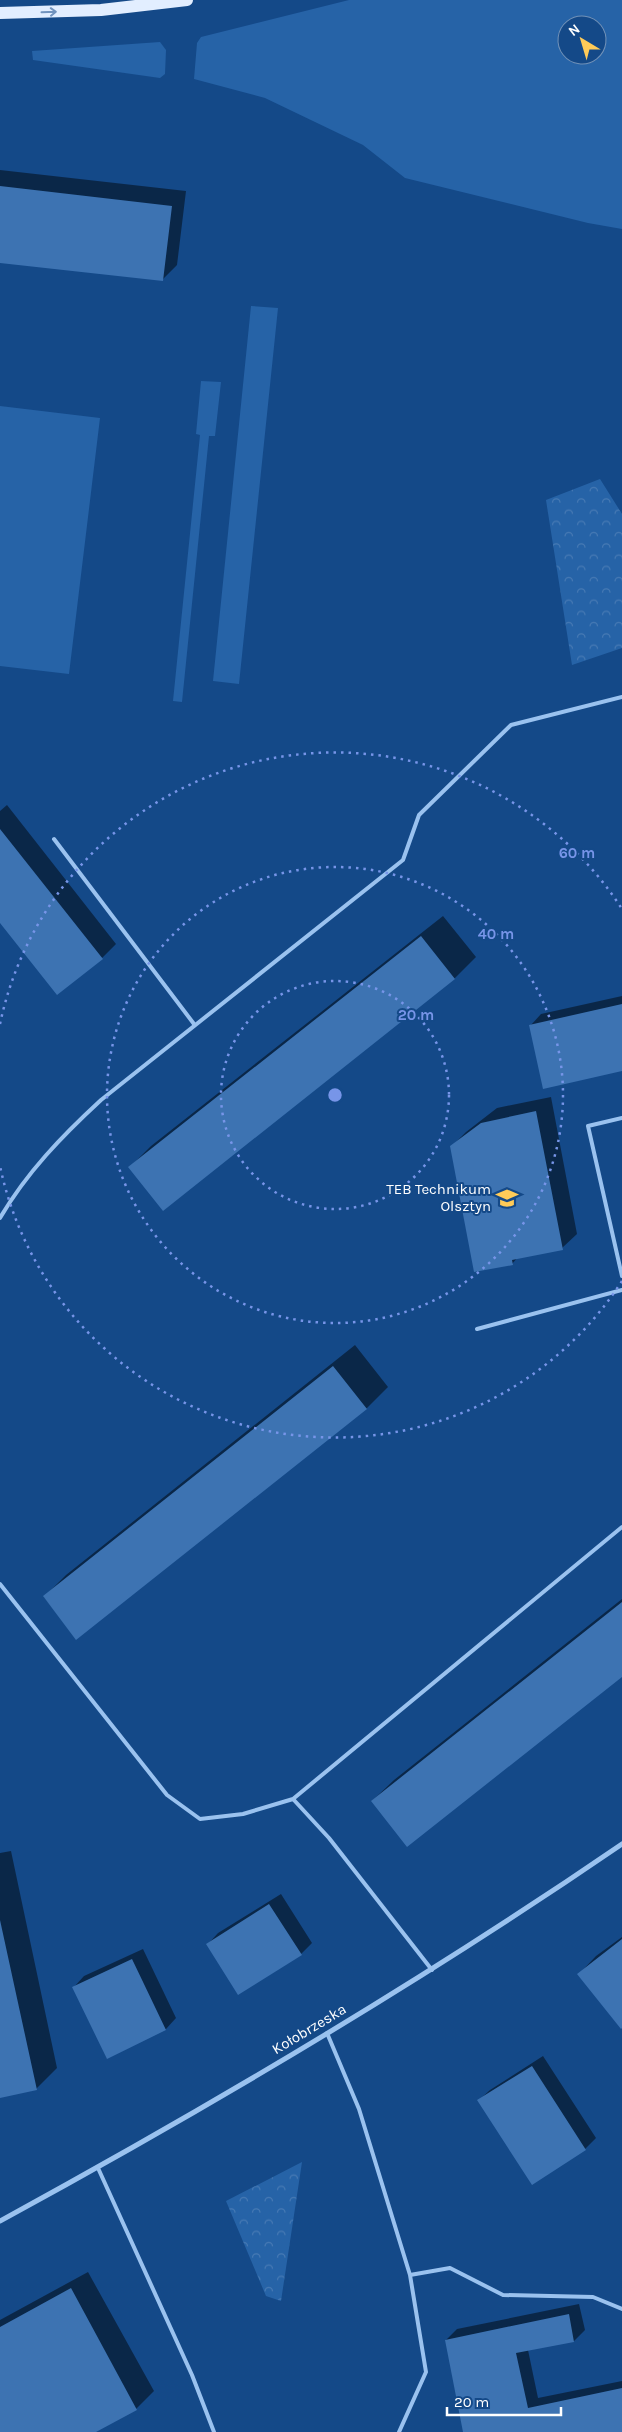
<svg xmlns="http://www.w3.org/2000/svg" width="622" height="2432" viewBox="0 0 622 2432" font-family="Karla,sans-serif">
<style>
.green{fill:#2663a7;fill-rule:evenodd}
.park{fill:url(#park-crowns)}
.shadow{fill:#0007}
.building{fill:#3d73b2}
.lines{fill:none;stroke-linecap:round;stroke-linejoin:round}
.service{stroke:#9ac2ef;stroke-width:4}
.minor{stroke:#9ac2ef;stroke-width:5}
.primary{stroke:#e2eeff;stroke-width:12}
.oneway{stroke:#7193be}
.ring{fill:none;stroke:#7795e8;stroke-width:2.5;stroke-dasharray:2.5 5}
.labels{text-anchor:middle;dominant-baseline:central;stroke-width:4;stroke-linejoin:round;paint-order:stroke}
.poi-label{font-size:15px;fill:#fff;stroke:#144988;text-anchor:end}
.street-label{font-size:15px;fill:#fff;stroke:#144988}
.centre{fill:#7795e8;stroke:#144988;stroke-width:2.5}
.ring-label{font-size:15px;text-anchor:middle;font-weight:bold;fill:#7795e8;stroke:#144988;stroke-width:4;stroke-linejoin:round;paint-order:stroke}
</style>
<defs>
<pattern id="park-crowns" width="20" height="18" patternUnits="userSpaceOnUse" patternTransform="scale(1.25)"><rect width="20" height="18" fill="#2663a7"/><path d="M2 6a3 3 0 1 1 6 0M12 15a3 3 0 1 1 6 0" fill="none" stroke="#477ab4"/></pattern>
</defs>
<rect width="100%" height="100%" fill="#144988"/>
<!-- green -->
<path class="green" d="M349 0H622V229L588 223 405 178 363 145 265 98 194 79 197 43 201 37ZM567 25H597V55H567Z
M160 42 166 50 165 74 160 78 33 60 32 51Z
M251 306 278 308 239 684 213 681Z
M201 381 221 382 215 436H209L182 702 173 701 200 435 196 434Z
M0 406 100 418 69 674 0 666Z"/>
<!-- park -->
<path class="park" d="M600 479 622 514V648L572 665 546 500Z
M302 2162 281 2301 266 2296 226 2201Z"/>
<!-- shadow -->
<path class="shadow" d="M0 170 186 191 177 265 162 280 0 262Z
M7 805 116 944 102 958 0 921V811Z
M443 916 476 957 455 978 163 1210 130 1167 151 1146Z
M622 996V1070L531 1025 541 1014Z
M551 1097 577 1234 562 1248 518 1257 512 1264 451 1147 466 1132 497 1108Z
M355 1345 388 1387 367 1408 77 1638 44 1597 66 1575Z
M622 1599V1676L372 1801 394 1780Z
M11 1851 57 2068 36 2089 0 2096V1853Z
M281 1894 312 1943 301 1954 208 1944 218 1933Z
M622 1937V2027L579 1974 596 1956Z
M143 1949 176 2018 166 2029 107 2058 74 1987 84 1976Z
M543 2056 596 2138 585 2149 479 2100 490 2090Z
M88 2272 154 2391 136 2409 93 2432H0V2320Z
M579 2304 585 2330 574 2341 528 2350 538 2398 622 2381V2432H465L446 2340 457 2329Z"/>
<!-- building -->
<path class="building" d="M0 186 172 206 163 281 0 263Z
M0 829 103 959 57 995 0 923Z
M421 936 455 979 163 1211 128 1167Z
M622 1004V1071L543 1089 529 1025Z
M536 1111 563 1250 512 1260 513 1265 474 1272 450 1146 481 1123Z
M333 1366 367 1409 76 1640 43 1596Z
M622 1602V1677L407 1847 371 1801Z
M269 1904 302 1955 238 1995 206 1944Z
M0 1920 37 2090 0 2098Z
M622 1939V2028L621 2029 577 1974Z
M132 1959 166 2030 107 2059 72 1987Z
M532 2066 586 2150 532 2185 477 2100Z
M71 2288 137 2410 96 2432H0V2327Z
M569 2314 574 2342 516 2353 528 2408 622 2388V2432H463L445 2340Z"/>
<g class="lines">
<!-- service -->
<path class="service" d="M54 839 194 1024
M622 1118 588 1126 622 1276
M0 1218C27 1172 62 1136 101 1100L403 860 419 815 511 725 622 697
M477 1329 622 1290
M0 1584 167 1795 200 1819 243 1814 293 1799 622 1527
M293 1799 329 1838 432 1970
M327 2033 359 2109 410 2275 426 2372 399 2432
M98 2168 192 2375 214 2432
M410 2275 450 2268 503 2295 593 2297 622 2309"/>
<!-- minor -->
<path class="minor" d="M0 2221C213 2105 422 1981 622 1844"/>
<!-- primary -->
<path class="primary" d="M0 13 101 10 187 0"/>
</g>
<!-- one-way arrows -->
<defs><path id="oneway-shaft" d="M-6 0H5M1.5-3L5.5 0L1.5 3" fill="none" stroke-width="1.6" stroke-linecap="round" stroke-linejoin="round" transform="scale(1.25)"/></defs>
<use class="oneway" href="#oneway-shaft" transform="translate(49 12) rotate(-2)"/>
<!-- distance rings -->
<g class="ring">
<circle cx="335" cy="1095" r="114"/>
<circle cx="335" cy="1095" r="228"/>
<path d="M622 1281A342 342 0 0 1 0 1166M0 1024A342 342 0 0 1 622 909"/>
</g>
<!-- icons -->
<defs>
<g id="school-bare" transform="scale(1.725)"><path d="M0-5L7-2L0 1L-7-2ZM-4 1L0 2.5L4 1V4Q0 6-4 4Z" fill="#ffcb58" stroke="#144988" stroke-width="2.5" paint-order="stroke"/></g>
</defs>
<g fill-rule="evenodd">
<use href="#school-bare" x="507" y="1198"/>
</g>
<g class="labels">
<!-- poi labels -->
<g class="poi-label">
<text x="491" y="1189">TEB Technikum<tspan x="491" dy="17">Olsztyn</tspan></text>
</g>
<!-- street labels -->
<g class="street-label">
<text transform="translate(309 2029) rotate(-31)">Kołobrzeska</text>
</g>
</g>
<circle cx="335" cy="1095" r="8" class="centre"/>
<g class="ring-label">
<text x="577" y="858">60 m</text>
<text x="496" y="939">40 m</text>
<text x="416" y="1020">20 m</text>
</g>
<!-- north arrow -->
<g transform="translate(582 40) rotate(322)"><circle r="24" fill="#144988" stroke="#7292b8"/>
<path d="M0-4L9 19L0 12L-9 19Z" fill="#ffcb58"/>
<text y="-8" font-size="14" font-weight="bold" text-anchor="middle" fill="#ffffff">N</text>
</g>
<!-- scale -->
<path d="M447 2407v8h114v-8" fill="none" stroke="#ffffff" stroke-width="2.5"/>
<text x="454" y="2407" font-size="15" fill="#ffffff" stroke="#144988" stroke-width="4" paint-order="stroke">20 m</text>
</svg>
